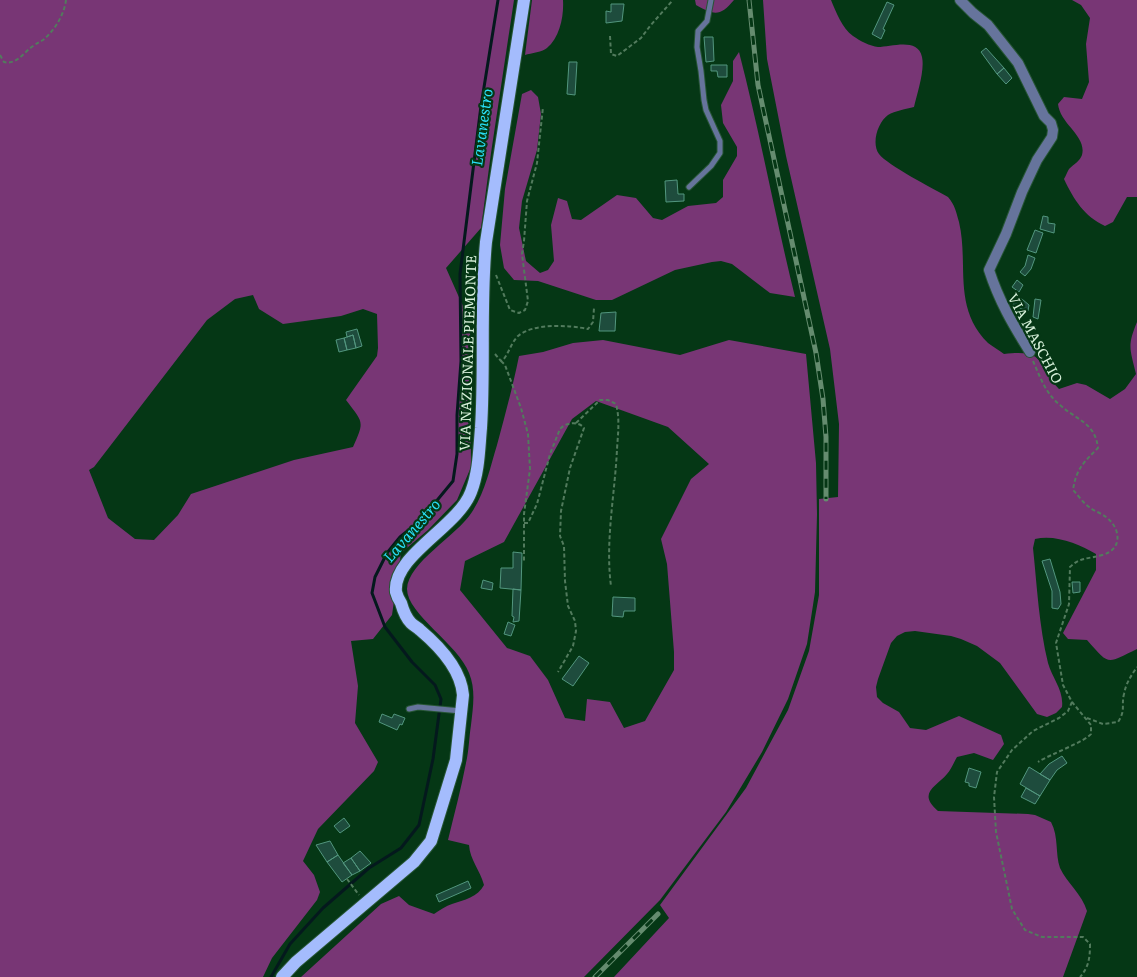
<svg xmlns="http://www.w3.org/2000/svg" width="1137" height="977" viewBox="0 0 1137 977" font-family="Literata,serif">
<style>
.green{fill:#783675;fill-rule:evenodd}
.lines{fill:none;stroke-linecap:round;stroke-linejoin:round}
.stream{stroke:#04191d;stroke-width:3}
.building{fill:#1e4c3d;stroke:#52967e}
.service-casing{stroke:#275535;stroke-width:7}
.minor-casing{stroke:#275535;stroke-width:12}
.primary-casing{stroke:#275535;stroke-width:14}
.path{stroke:#527b5d;stroke-width:2;stroke-dasharray:4 2.5;stroke-linecap:butt}
.service{stroke:#66749c;stroke-width:5}
.minor{stroke:#66749c;stroke-width:10}
.primary{stroke:#a4bcfd;stroke-width:12}
.rail-casing{stroke:#658c6f;stroke-width:5}
.rail{stroke:#053715;stroke-width:3;stroke-dasharray:9;stroke-linecap:butt}
.labels{text-anchor:middle;dominant-baseline:central;stroke-width:4.5;stroke-linejoin:round;paint-order:stroke}
.street-label{font-size:14px;fill:#d8f1db;stroke:#053715}
.water-label{font-size:15px;font-style:italic;fill:#29e1f9;stroke:#053715}
</style>
<rect width="100%" height="100%" fill="#053715"/>
<!-- green -->
<path class="green" d="M0 0H514L491 153 481 228 446 268 470 322 471 467 457 500 428 530 401 553 392 615 373 639 351 641 358 686 355 723 378 762 374 771 318 829 303 861 314 875 320 892 317 900 272 958 263 977H0ZM253 295 259 309 283 324 341 316 363 309 377 314 378 348 377 356 346 400C363 423 365 420 353 447L294 460 191 494 178 515 154 540 135 539 108 518 89 470 94 467 207 320 235 299Z
M532 0H563C564 16 560 37 547 48 543 52 531 53 525 55Z
M695 0H734C720 17 714 15 696 5Z
M763 0H831C836 12 842 28 853 36 860 41 870 46 878 47 891 47 918 37 922 57 925 70 917 94 914 107 906 109 895 111 888 115 878 122 871 143 879 154 887 165 934 189 948 197 955 205 956 212 959 222 969 265 952 307 988 343 993 347 999 350 1004 354 1047 349 1035 363 1059 389L1077 383 1086 385 1110 399 1125 389 1136 374C1130 349 1127 346 1137 322V649C1106 664 1110 666 1087 640L1068 639 1063 633 1096 570V554C1079 544 1055 534 1035 539L1033 548C1037 586 1039 626 1048 663 1052 678 1064 690 1062 707L1056 713 1047 717 1037 714 1000 663 977 646 961 639 951 636 915 631 905 632 897 636 891 643 878 679 876 687 877 697 883 703 899 712 910 728 926 730 959 716 1001 735 1004 744 993 760 974 753 957 757C954 762 951 770 947 774 936 787 917 793 938 811L1028 814 1035 815 1051 822C1059 837 1055 854 1060 868 1067 883 1082 894 1087 911L1063 977H614L669 918 660 905 746 788 788 710 809 651 819 595V499L838 497 839 424 830 349 786 156 767 59Z
M1072 0H1137V197H1127L1113 222 1105 226C1084 216 1074 200 1064 179 1066 176 1067 172 1069 169 1074 164 1080 161 1082 155 1087 136 1060 124 1058 104L1064 97 1082 99 1089 82 1086 44 1090 18 1081 5Z
M739 52C760 133 775 216 795 297L770 293 732 264 721 261 712 262 675 270 612 300H596L538 281 514 280 504 268 500 245 505 189 522 94 531 90 538 97 541 114 537 150 522 201 519 228 526 261 540 273 548 270 554 261 551 225 558 198 567 201 572 219 581 220 617 195 636 198 653 218 662 220 688 206 716 203 723 197V180L737 156V147L723 123 721 105 733 81V61Z
M603 340 680 355 729 340 806 354 816 463 817 514 815 592 807 644 788 699 762 752 726 812 660 900 584 977H301L381 904 399 896 409 905 434 914C440 910 446 906 452 904 464 900 478 897 484 885 480 870 470 860 469 845L448 840C454 815 461 789 466 763 469 750 469 738 471 725 473 707 476 690 469 673 459 645 407 614 407 589 408 562 457 536 472 512 485 492 490 468 497 445 505 415 513 386 519 356L543 352 573 343ZM596 401 668 427 709 464 691 479 661 539 667 564 674 652V670L645 721 624 728 610 702 587 699 585 721 565 718 548 680 530 656 507 648 460 590 465 561 504 542 572 419Z"/>
<g class="lines">
<!-- stream -->
<path class="stream" d="M271 977 290 944 323 908 369 868 401 848 419 825 433 759 441 699 435 685 412 662 385 627 372 593 375 577 387 553 400 537 420 521 453 481 457 454V415L461 361 460 274 481 106 498 0"/>
</g>
<!-- building -->
<path class="building" d="M887 2 894 5 883 29 885 30 881 39 872 34Z
M611 4H624L622 21 606 23V11L611 12Z
M704 37H713L714 61 706 62Z
M986 48 1004 68 997 74 981 52Z
M569 62H577L575 95 567 94Z
M711 65H727V77H718L717 71H711Z
M1004 68 1012 78 1006 84 997 74Z
M677 180 678 194H684V201L666 202 665 181Z
M1043 216 1048 217V223L1055 224 1054 233 1040 229Z
M1035 230 1043 233 1036 253 1027 250Z
M1028 255 1035 258 1031 269 1025 276 1020 272 1025 266Z
M1017 280 1023 285 1019 292 1012 287Z
M1016 294 1029 305 1028 311 1013 306Z
M1035 299 1041 300 1038 319 1033 317Z
M616 312 615 331H599L601 313Z
M357 329 362 346 356 348 353 335 347 337 346 332Z
M353 335 356 348 347 350 344 338Z
M344 338 347 350 339 352 336 340Z
M513 552 522 553 521 590 500 588 501 568H513Z
M1050 559 1060 592 1061 604 1058 609 1052 608V591L1042 561Z
M483 580 493 583 492 590 481 588Z
M1072 582H1080V592L1073 593Z
M513 589 521 590 519 621 513 622 514 617 512 616Z
M613 597 635 598V611H624L623 617 612 616Z
M508 622 515 625 511 636 504 634Z
M579 656 589 663 573 686 562 679Z
M382 714 392 718 394 714 405 718 402 725 400 724 397 730 379 722Z
M1062 756 1067 763 1057 770 1050 780 1040 774 1049 764Z
M1029 767 1050 780 1040 796 1020 784Z
M969 768 981 772 976 788 969 786V783L965 782Z
M1026 788 1040 796 1035 804 1021 797Z
M344 818 350 826 340 833 334 826Z
M330 841 338 855 327 862 316 845Z
M360 851 371 863 360 871 351 858Z
M338 855 352 875 342 882 327 862Z
M351 858 360 871 352 875 343 863Z
M468 881 471 888 439 902 436 895Z"/>
<g class="lines">
<!-- service casing -->
<g class="service-casing">
<path id="service" d="M689 187 711 166 720 153V141L706 110 704 100 701 71 697 47 698 31 707 21 711 0
M409 709 418 707 461 711"/>
</g>
<!-- minor casing -->
<g class="minor-casing">
<path id="minor" d="M960 0 973 13 988 25 1018 63 1044 116 1051 123 1053 130 1052 137 1037 160 1022 192 1006 234 989 270C999 301 1013 325 1030 352"/>
</g>
<!-- primary casing -->
<g class="primary-casing">
<path id="primary" d="M282 977 296 962 414 862 431 841 456 760 463 695C461 670 439 646 420 630 417 627 414 626 411 623 406 618 403 610 401 603 399 600 397 596 396 592 392 556 458 527 471 492 479 471 479 450 481 428 485 366 480 304 486 242L524 0"/>
</g>
<!-- path -->
<path class="path" d="M610 36 611 54 617 56 641 38 650 26 673 0
M0 55 4 62C17 65 24 52 33 46 37 43 40 42 43 40 55 30 64 15 66 0
M496 275 510 310 519 313 525 310 528 301 522 254 524 241 527 201 537 163 543 107
M495 354 501 361 503 360C509 353 511 343 518 336 533 323 569 325 588 329L593 322 594 308
M501 361 505 365 521 408 528 434 530 469 524 514V561
M1033 361C1040 377 1046 394 1060 405 1076 420 1095 422 1098 448 1084 462 1076 469 1073 490 1078 495 1083 503 1089 507 1094 511 1101 513 1106 517 1121 528 1123 550 1102 555 1089 559 1080 557 1070 567L1069 604 1056 643 1063 685 1072 702 1091 725V734C1086 741 1049 755 1038 762
M576 423 600 400H608L616 404C620 419 618 433 617 449 615 494 605 541 611 586
M524 523H528L537 504 550 454 560 429C566 422 579 421 584 428L570 468 561 511 560 536 564 546 565 581 568 606 575 621 576 631 573 646 558 672
M1072 702 1068 711 1059 718 1033 731 1012 750 997 772 994 797 996 832 1012 909 1025 930 1042 937H1083L1090 944C1090 957 1089 967 1080 977
M1087 718 1103 724 1118 722C1126 710 1121 706 1124 694 1126 683 1131 676 1137 667
M347 879 359 895"/>
<!-- service -->
<use href="#service" class="service"/>
<!-- minor -->
<use href="#minor" class="minor"/>
<!-- primary -->
<use href="#primary" class="primary"/>
<!-- rail casing -->
<g class="rail-casing">
<path id="rail" d="M749 0 758 85 816 353 823 399 826 437V499
M595 977 658 914"/>
</g>
<!-- rail -->
<use href="#rail" class="rail"/>
</g>
<g class="labels">
<!-- street labels -->
<g class="street-label">
<text transform="translate(1036 338) rotate(62)">VIA MASCHIO</text>
<text transform="translate(467 353) rotate(-88)">VIA NAZIONALE PIEMONTE</text>
</g>
<!-- water labels -->
<g class="water-label">
<text transform="translate(481 127) rotate(-82)">Lavanestro</text>
<text transform="translate(411 530) rotate(-49)">Lavanestro</text>
</g>
</g>
</svg>
